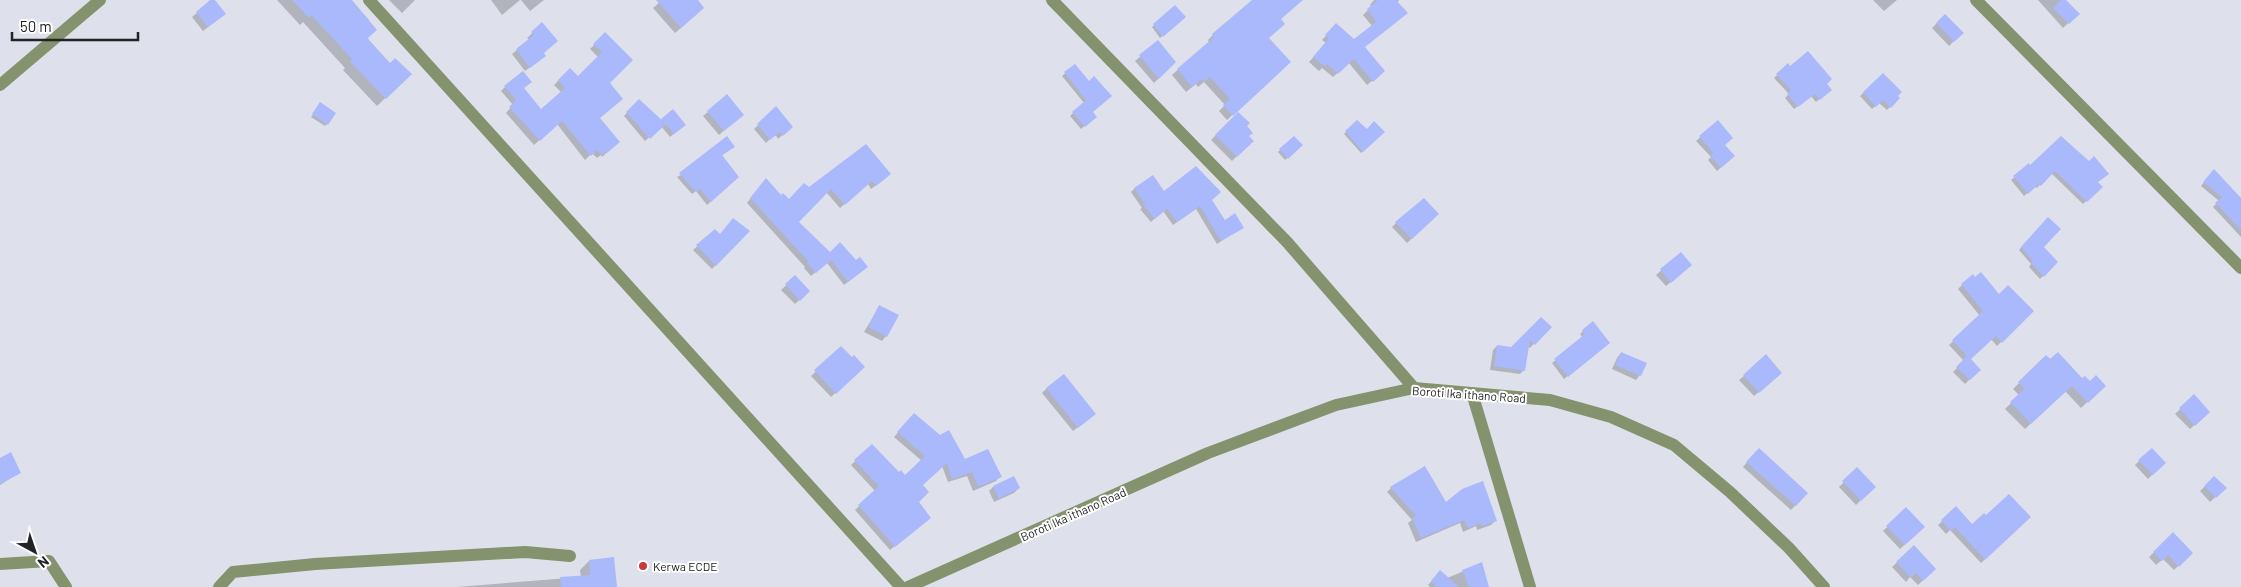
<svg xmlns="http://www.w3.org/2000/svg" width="2241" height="587" viewBox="0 0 2241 587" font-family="Barlow,sans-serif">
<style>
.shadow{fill:#0003}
.building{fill:#aab8fc}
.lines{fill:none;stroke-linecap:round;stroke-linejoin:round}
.minor{stroke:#84926d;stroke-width:12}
.poi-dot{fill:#c93a3b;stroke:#fff;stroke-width:2}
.labels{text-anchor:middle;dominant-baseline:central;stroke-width:4;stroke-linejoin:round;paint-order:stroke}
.street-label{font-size:12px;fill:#222327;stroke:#fff}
.poi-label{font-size:12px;fill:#222327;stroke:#fff;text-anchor:start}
</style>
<rect width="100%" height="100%" fill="#dee1eb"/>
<!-- shadow -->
<path class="shadow" d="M213 0 220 18 203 31 192 17Z
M277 0H350L369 20 367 38 390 65 410 74 377 106 343 70 345 68 303 22 300 25Z
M389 0H415L402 13Z
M491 0H520L502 15Z
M521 0H544L530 11Z
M658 0H696L697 14 675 33 653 8 660 2Z
M1253 0H1298L1280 20 1267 38 1289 62 1227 120 1219 111 1225 105 1204 82 1198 87 1196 84 1186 92 1172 75 1209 42 1208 40 1213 35Z
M1374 0H1399L1364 48 1379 75 1367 85 1349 63 1333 77 1322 68 1319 71 1309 62 1326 43 1322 40 1332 29 1354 41 1372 26 1363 15 1371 7 1370 5Z
M1873 0H1897L1884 11Z
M2038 0H2064L2078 14 2063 28Z
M1175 7 1184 17 1160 38 1152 27Z
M1945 15 1962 33 1949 46 1932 28Z
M542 24 543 54 540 60 525 71 512 54 530 40 527 38Z
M605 34 608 83 599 119 618 142 602 157 601 155 597 158 592 153 585 160 557 124 534 145 506 113 513 105 501 91 505 87 523 88 541 110 562 93 554 85 570 69 578 78 599 58 590 49Z
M1158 42 1175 62 1154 83 1135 61Z
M1075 65 1092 112 1095 117 1081 129 1070 116 1084 103 1062 76Z
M1788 65 1826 84 1827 93 1816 102 1811 96 1794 109 1785 98 1789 94 1774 78Z
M1883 75 1899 98 1887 110 1879 103 1872 109 1860 96Z
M639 100 661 121 673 111 680 129 670 137 661 126 645 141 624 116Z
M319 106 327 124 325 126 311 117Z
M776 108 791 127 778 139 775 134 766 143 754 129Z
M708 112 737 119 719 135 703 116Z
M1238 113 1245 126 1248 137 1252 141 1232 161 1211 140Z
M1357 121 1367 131 1383 132 1361 153 1344 134Z
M1717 122 1724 145 1733 156 1717 171 1708 160 1711 157 1696 141Z
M1294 137 1301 145 1285 160 1278 152Z
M2061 138 2101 187 2083 204 2051 173 2037 188 2035 187 2024 196 2011 180 2029 165 2030 166Z
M730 150 721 156 738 177 707 205 696 191 692 194 677 177Z
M2211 174 2241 199V237L2213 207 2219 201 2201 186Z
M886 178 871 189 868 184 840 208 826 192 798 222 830 254 862 271 844 285 827 263 811 276 804 268 805 267 747 203 762 184 789 201 809 189Z
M1135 188 1211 200 1224 222 1242 227 1217 244 1196 209 1173 225 1163 211 1151 222 1140 209 1142 208 1131 192Z
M2048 218 2042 247 2057 262 2040 279 2029 267 2031 264 2019 250Z
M1433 219 1407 243 1392 227 1396 223Z
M715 231 720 236 748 231 712 269 693 250Z
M1681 253 1686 269 1666 286 1656 275Z
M795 277 809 291 795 304 781 290Z
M1962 285 1999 296 2032 311 1997 346 1991 339 1969 359 1979 370 1965 384 1953 372 1964 361 1949 345 1980 316 1958 289Z
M879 307 886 336 882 341 864 332Z
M1550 327 1530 348 1528 346 1524 370 1520 374 1490 370 1493 350 1497 346 1511 348Z
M1583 331 1605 346 1564 379 1552 363 1583 338 1580 334Z
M841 348 852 359 863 367 831 397 811 376Z
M1621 353 1640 375 1636 380 1612 369 1617 358Z
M2046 356 2082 380 2104 386 2081 408 2065 391 2025 429 2005 409 2019 395 2013 389Z
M1744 376 1776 377 1754 396 1739 380Z
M1047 388 1090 418 1073 431 1042 393Z
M2194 396 2209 412 2190 429 2175 414Z
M910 419 964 461 1000 476 996 481 973 491 967 476 948 482 942 466 922 485 917 502 925 522 890 550 855 510 875 491 851 465 872 446 899 473 905 477 922 461 894 437Z
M2152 449 2164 463 2148 479 2135 465Z
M1754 454 1807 493 1791 510 1743 467Z
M0 459 20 472 0 485Z
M1857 469 1874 487 1856 505 1839 487Z
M2214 478 2225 488 2210 502 2200 491Z
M993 487 1019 488 1014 493 994 502 989 491Z
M1391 488 1446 504 1495 521 1491 525 1477 530 1476 526 1463 532 1460 523 1416 542 1408 523 1412 520 1387 492Z
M1956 508 1972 526 1986 516 2029 517 1981 563 1950 530 1946 534 1938 525Z
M1906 509 1923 527 1900 549 1883 531Z
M2173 534 2191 553 2174 570 2163 559 2156 565 2149 557Z
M1914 547 1935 569 1918 585 1910 577 1906 582 1892 567Z
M589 561 616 587H456L581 577 580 570Z
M1481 564 1485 587H1430L1428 585 1440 572 1447 578Z"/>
<!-- building -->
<path class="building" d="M210 0H215L226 14 208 27 196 12Z
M292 0H352L377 30 368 38 369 40 390 63 395 58 412 74 386 99 350 62 352 59 311 15 309 18Z
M656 0H698L704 8 681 28Z
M1252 0H1303L1281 19 1285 24 1269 38 1291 62 1233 116 1223 105 1230 99 1210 77 1204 82 1202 79 1192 87 1177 69 1214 37 1212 34Z
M1378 0H1396L1408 13 1365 47 1385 71 1373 82 1354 59 1338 74 1327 64 1325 67 1313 57 1329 38 1325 35 1336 23 1354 39 1376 22 1367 9Z
M2061 0H2066L2080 14 2069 24 2053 8Z
M1175 5 1186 17 1163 37 1153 24Z
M1945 14 1964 33 1954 42 1936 23Z
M542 22 558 41 544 53 546 56 530 68 516 49 534 35 531 32Z
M605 32 633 60 610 83 623 99 600 118 620 142 607 153 606 151 602 155 597 150 591 156 562 121 540 141 509 107 516 100 504 86 523 71 532 82 524 88 541 109 565 88 558 80 570 68 578 76 602 52 593 44Z
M1158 40 1176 62 1159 79 1139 55Z
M1808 51 1832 79 1827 84 1832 90 1820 100 1815 94 1798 107 1787 94 1791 90 1776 74 1788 63 1790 66Z
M1075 64 1089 81 1094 76 1112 96 1093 112 1097 117 1085 127 1072 112 1086 100 1064 72Z
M1883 73 1902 92 1898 96 1900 98 1891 108 1883 100 1876 107 1863 92Z
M727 94 744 115 724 131 707 111Z
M639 99 665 123 661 119 673 109 686 125 674 134 666 124 650 139 626 112Z
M320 102 336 113 328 125 312 114Z
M776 106 793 127 783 136 780 132 770 140 757 124Z
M1238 112 1250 123 1247 126 1253 133 1249 136 1254 141 1237 157 1215 135Z
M1357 120 1367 129 1374 121 1385 132 1363 152 1345 131Z
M1718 120 1733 138 1725 145 1735 156 1721 168 1710 156 1713 153 1699 136Z
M727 136 735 147 722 155 739 177 711 202 700 189 696 192 679 173Z
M1294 136 1303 145 1288 159 1279 149Z
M2061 136 2089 161 2094 156 2109 174 2098 182 2103 187 2087 202 2055 171 2041 186 2039 184 2028 194 2013 176 2029 163 2030 165Z
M866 144 891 174 876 186 872 181 845 205 831 189 799 222 830 252 840 242 856 260 860 257 868 267 848 282 831 260 816 273 807 263 809 262 750 198 766 178 781 195 783 193 789 199 804 183 809 187Z
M1196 166 1221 192 1212 200 1225 220 1235 213 1244 228 1221 241 1200 206 1177 222 1167 209 1155 219 1143 205 1145 204 1134 188 1153 175 1164 191Z
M2214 169 2241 198V230L2215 203 2222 197 2203 182Z
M1424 198 1439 214 1412 239 1395 222Z
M2048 217 2061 229 2044 247 2058 262 2044 277 2031 263 2033 261 2021 247Z
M733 218 750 231 716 266 696 245 715 229 720 234Z
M1681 252 1692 265 1671 283 1660 269Z
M1981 272 1999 294 2008 285 2034 311 2002 343 1996 336 1971 359 1981 370 1970 380 1956 367 1967 356 1952 340 1983 311 1961 284 1973 274 1975 277Z
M795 275 810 291 800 301 785 284Z
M879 305 899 315 887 337 868 327Z
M1541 317 1552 327 1535 345 1530 340 1525 371 1494 366 1497 345 1511 347Z
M1593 321 1610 343 1568 377 1554 359 1585 334 1582 330Z
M841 346 852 357 854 355 865 367 836 394 814 370Z
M1621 352 1647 363 1641 376 1615 365Z
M2058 352 2082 378 2085 376 2090 381 2096 375 2106 386 2088 403 2072 386 2031 424 2010 402 2024 389 2018 382 2046 355 2050 359Z
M1766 354 1782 373 1759 393 1743 375Z
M1064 374 1096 414 1078 428 1046 388Z
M2194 394 2210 412 2195 426 2179 408Z
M914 413 940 435 949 430 965 459 988 449 1002 477 978 487 972 472 952 479 947 463 923 485 929 492 919 502 931 518 895 547 858 505 879 486 854 460 872 444 899 472 901 470 905 475 925 456 897 432Z
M1759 448 1808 493 1796 506 1746 462Z
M2152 448 2166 463 2153 475 2138 460Z
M11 452 21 473 0 484V458Z
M1425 466 1446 502 1462 489 1483 481 1497 521 1482 526 1480 523 1468 528 1464 520 1421 538 1412 518 1416 516 1390 487Z
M1857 467 1876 487 1861 501 1842 481Z
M1014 476 1020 488 999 499 993 486Z
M2214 476 2227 488 2216 498 2204 486Z
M2009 494 2031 517 1985 560 1955 527 1951 531 1941 520 1956 506 1972 524 1984 513 1986 515Z
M1906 507 1925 527 1905 545 1886 526Z
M2173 532 2193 553 2179 567 2168 555 2162 561 2153 552Z
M1914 545 1936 569 1923 581 1916 573 1911 578 1896 562Z
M614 557 617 587H561L560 577 590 575 589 560Z
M1482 562 1489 587H1469L1462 570Z
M1440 570 1459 587H1437L1431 581Z"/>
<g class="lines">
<!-- minor -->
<path class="minor" d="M369 0 901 587
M1052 0 1287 242 1414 388
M1976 0 2241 268
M0 85 100 0
M1472 393 1530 587
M0 564 49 561 66 587
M219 587 233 572 315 564 525 552 570 556
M908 587 1208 453 1336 405 1414 388 1550 400 1611 417 1674 445 1730 492 1789 548 1824 587"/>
</g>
<!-- markers -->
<circle class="poi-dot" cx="643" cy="566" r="5"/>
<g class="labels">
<!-- street labels -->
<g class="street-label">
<text transform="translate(1469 394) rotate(4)">Boroti Ika ithano Road</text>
<text transform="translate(1073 514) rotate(-24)">Boroti Ika ithano Road</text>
</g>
<!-- poi labels -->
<g class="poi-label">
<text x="653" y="566">Kerwa ECDE</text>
</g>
</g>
<!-- north arrow -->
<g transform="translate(35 552) rotate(140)" stroke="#ffffff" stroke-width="4" paint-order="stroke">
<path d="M0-4L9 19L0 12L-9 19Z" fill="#222327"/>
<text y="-8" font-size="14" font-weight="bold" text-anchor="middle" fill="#222327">N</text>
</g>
<!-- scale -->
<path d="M12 32v8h126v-8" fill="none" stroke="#222327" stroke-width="2.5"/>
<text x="20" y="32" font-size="15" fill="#222327" stroke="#ffffff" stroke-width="4" paint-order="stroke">50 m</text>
</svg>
